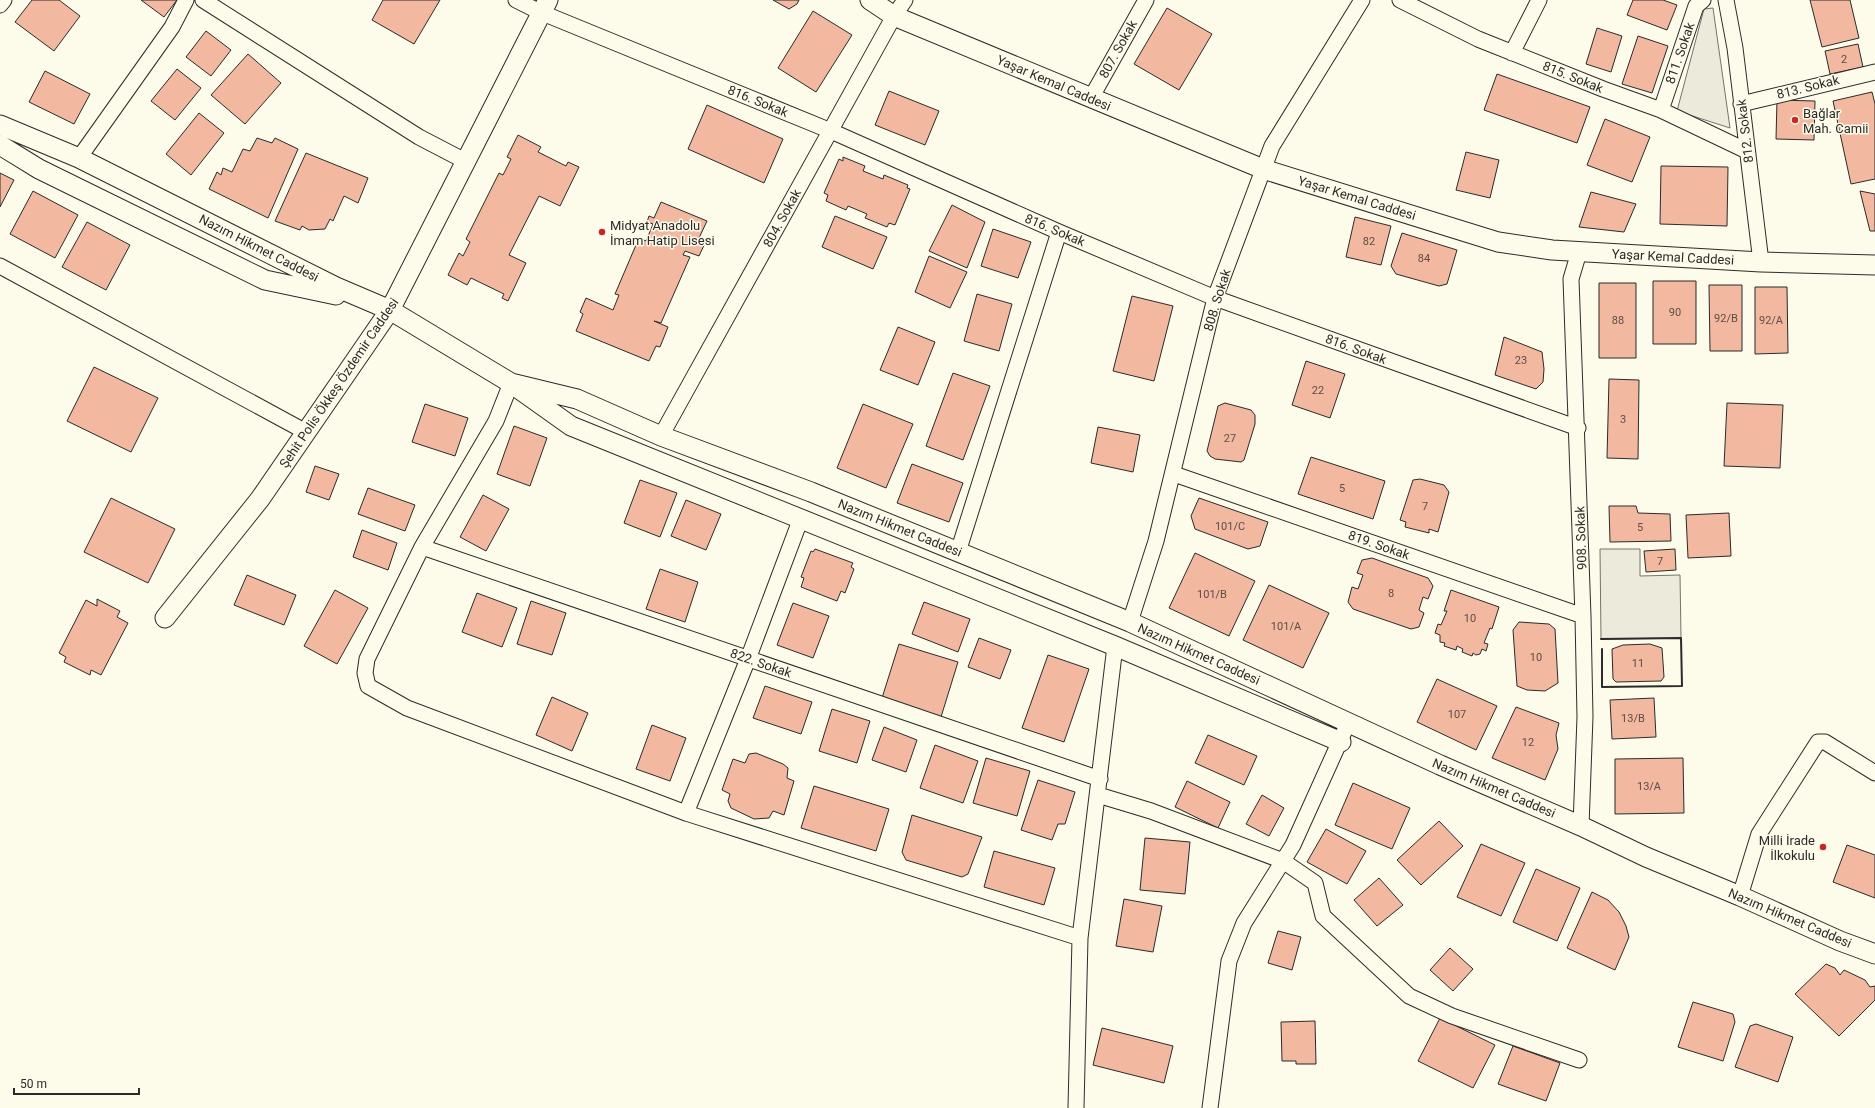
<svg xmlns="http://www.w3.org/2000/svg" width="1875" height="1108" viewBox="0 0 1875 1108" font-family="Roboto,sans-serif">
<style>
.green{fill:#ecebdb;stroke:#74746e}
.building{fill:#f2b8a0;stroke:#2b2b2b}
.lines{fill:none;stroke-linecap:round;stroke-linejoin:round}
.minor-casing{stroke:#2b2b2b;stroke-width:17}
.tertiary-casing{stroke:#2b2b2b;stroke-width:21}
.minor{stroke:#fdfbea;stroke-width:15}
.tertiary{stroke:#fdfbea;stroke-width:19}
.wall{stroke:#2b2b2b;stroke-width:2}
.poi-dot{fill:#c62828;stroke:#fdfbea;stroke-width:1.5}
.labels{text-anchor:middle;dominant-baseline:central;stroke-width:3;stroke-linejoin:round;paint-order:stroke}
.number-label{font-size:11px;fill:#5d4e48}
.street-label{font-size:13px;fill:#2b2b2b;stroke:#fdfbea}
.poi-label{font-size:13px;fill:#2b2b2b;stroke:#fdfbea;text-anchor:start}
</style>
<rect width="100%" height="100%" fill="#fdfbea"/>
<!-- green -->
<path class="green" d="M1713 8 1730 128 1677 111 1704 9Z
M1600 549H1640V576L1680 575 1681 638 1601 639Z"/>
<!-- building -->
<path class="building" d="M32 0H59L80 16 54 51 15 22Z
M141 0H177L164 17Z
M383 0H440L414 44 372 20Z
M773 0H799L797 4 789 9Z
M1633 0H1663L1677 5 1667 30 1627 15Z
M1810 0H1850L1859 38 1822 47Z
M1167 8 1212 34 1179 90 1134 64Z
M813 11 852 35 816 92 778 68Z
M1597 28 1622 36 1611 72 1586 64Z
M206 31 231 50 211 76 186 57Z
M1638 36 1668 46 1652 93 1622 84Z
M1858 44 1863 67 1830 74 1825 51Z
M248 54 281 83 245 124 211 95Z
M177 69 201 88 175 120 151 101Z
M45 71 90 94 74 124 29 102Z
M1497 74 1590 107 1577 143 1484 110Z
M889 91 939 111 925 145 875 125Z
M1872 92 1875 104V179L1851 184 1833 101Z
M1777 100 1815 101 1814 140 1776 139Z
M707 105 783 139 764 183 688 149Z
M199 113 224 133 191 175 166 154Z
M1605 119 1650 137 1632 182 1587 165Z
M518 135 541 147 538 152 566 166 568 162 579 167 560 206 539 196 509 255 526 263 508 301 502 298 504 294 471 278 467 285 448 275 459 253 463 256 470 242 466 239 499 173 503 175 511 159 507 157Z
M257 138 272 143 275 138 298 149 268 218 209 189 217 172 221 175 223 168 232 172 243 149 250 151Z
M1466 152 1499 160 1490 198 1456 190Z
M306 153 368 178 358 203 344 196 333 221 330 219 325 229 309 230 302 226 300 230 275 221Z
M843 157 865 166 863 171 883 179 884 175 908 185 907 188 910 189 895 225 889 223 887 227 865 218 867 214 848 206 846 210 826 201 828 195 824 193 839 159 843 161Z
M1661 166 1728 167 1727 226 1660 224Z
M0 173 14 180 0 207Z
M33 191 78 215 55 258 10 234Z
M1860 191 1875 194V231H1870Z
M1591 192 1636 204 1624 232 1579 227Z
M661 202 707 221 699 238 706 241 699 256 685 251 683 255 690 257 661 323 654 321 668 327 660 347 656 346 649 361 576 331 583 314 580 312 586 298 613 310 619 295 615 294 639 238 646 241 653 224 647 222 649 216 654 218Z
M952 205 985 222 967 268 929 251Z
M835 216 887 237 873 269 822 247Z
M1355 217 1391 226 1381 265 1346 257Z
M87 222 130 245 106 290 62 267Z
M993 229 1031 242 1018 278 981 266Z
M1402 233 1457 250 1447 284 1439 286 1396 274 1391 266Z
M929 256 967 272 950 308 915 292Z
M1653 281H1696V344H1653Z
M1599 283H1636V358H1599Z
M1709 285H1742V351H1710Z
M1755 287H1787L1788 353 1755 354Z
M977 294 1012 304 999 351 964 341Z
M1132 296 1173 306 1154 381 1113 371Z
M898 327 935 342 918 385 880 370Z
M1504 337 1542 352 1544 369 1543 382 1536 389 1495 375Z
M1306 361 1345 374 1330 418 1292 405Z
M94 367 158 398 131 452 67 421Z
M953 373 990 386 963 460 926 446Z
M1609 379 1639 380 1638 459 1607 458Z
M1225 403 1251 410 1255 415V424L1244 460 1241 462 1215 459 1210 456 1207 451 1218 406Z
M1727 403 1783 405 1780 468 1724 466Z
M425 404 468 418 455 456 412 442Z
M863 404 913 424 886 488 837 468Z
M514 426 547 438 530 486 497 474Z
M1098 427 1140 435 1133 472 1091 463Z
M1311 457 1385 481 1373 519 1298 494Z
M912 464 963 483 949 522 897 503Z
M315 466 339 474 329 500 306 492Z
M1420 479 1444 485 1449 492 1438 532 1429 529V533L1405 527 1406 522 1400 520 1413 480Z
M640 480 677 493 660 537 624 523Z
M368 488 415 505 405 531 358 514Z
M483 495 509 509 486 551 460 537Z
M111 498 175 529 148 583 84 552Z
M1199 498 1268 522 1260 546 1248 549 1195 529 1191 516Z
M686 500 721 514 706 550 671 536Z
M1609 506H1636L1638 513 1670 514 1671 541 1610 542Z
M1729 513 1731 556 1688 558 1686 515Z
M362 530 397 543 388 570 353 557Z
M815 549 853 563 851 567 854 569 845 593 841 591 837 601 801 587 804 578 801 577 811 551 813 552Z
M1675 549 1676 570 1646 572 1644 551Z
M1195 553 1255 581 1229 636 1169 608Z
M1372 558 1428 578 1433 586 1428 599 1423 597 1419 610 1424 613 1419 627 1411 629 1353 609 1348 602 1352 587 1358 589 1363 575 1357 573 1362 560Z
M660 569 698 582 685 622 646 609Z
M247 575 296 595 284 625 234 605Z
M1269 585 1329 613 1303 668 1243 640Z
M335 590 368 608 337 664 304 646Z
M1451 590 1499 607 1492 629 1490 628 1484 643 1488 644 1486 651 1482 649 1480 654 1476 655 1473 653 1472 656 1462 652 1463 649 1457 646 1456 650 1444 646 1445 643 1440 642V635L1435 633 1438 624 1441 625 1447 611H1444Z
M477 593 517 608 502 647 462 632Z
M97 599 120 611 117 617 128 623 101 675 91 670 90 675 64 662 66 657 59 653 86 600 97 606Z
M531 601 566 613 552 655 517 644Z
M924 602 970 619 958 652 912 634Z
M793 603 829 616 813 658 777 645Z
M1519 622 1549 624 1555 629 1558 683 1545 691 1527 690 1517 686 1513 630Z
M979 638 1011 650 1000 679 968 667Z
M899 644 958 662 941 717 882 698Z
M1650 644 1662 648 1664 677 1661 681 1616 682 1613 679 1612 649 1623 645Z
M1048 655 1089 669 1064 742 1022 728Z
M1437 679 1497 706 1476 750 1417 722Z
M765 686 812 702 801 734 753 718Z
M552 697 588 713 572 751 536 735Z
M1654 698 1656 737 1612 739 1610 700Z
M1516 707 1559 723 1556 735 1558 749 1545 780 1492 758Z
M832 709 870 721 857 763 819 751Z
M652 725 686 738 670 781 636 769Z
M884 727 917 740 906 772 872 760Z
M1208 735 1257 756 1244 785 1195 763Z
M935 745 978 761 963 803 920 788Z
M756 753 783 764 788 768 787 778 794 781 784 815 773 811 769 818 754 819 731 808 728 801 730 794 722 790 733 759 745 763 749 754Z
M986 758 1030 771 1017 816 973 803Z
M1683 758 1684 813 1615 814V759Z
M1038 780 1075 792 1065 824H1058L1052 840 1021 830Z
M1187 781 1230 802 1218 828 1175 807Z
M1353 783 1410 808 1392 849 1335 825Z
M814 786 889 809 876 851 801 828Z
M1262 795 1284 808 1269 836 1246 824Z
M912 815 982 837 968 874 962 877 906 860 902 852Z
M1439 821 1463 846 1421 885 1397 860Z
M1326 829 1366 851 1347 884 1307 862Z
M1145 838 1190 842 1185 894 1140 890Z
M1481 844 1525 863 1501 916 1457 897Z
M1847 845 1875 855V898L1833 882Z
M994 851 1055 868 1044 905 984 887Z
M1536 869 1580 888 1557 941 1513 922Z
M1379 878 1403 905 1377 926 1354 900Z
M1592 892 1608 900 1619 912 1626 926 1629 937 1615 970 1567 948Z
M1124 899 1162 906 1153 952 1116 946Z
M1278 931 1301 937 1292 970 1268 963Z
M1450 948 1473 969 1453 991 1430 970Z
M1826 964 1835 968 1840 975 1844 970 1865 980 1870 987 1875 986V1000L1839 1036 1795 994Z
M1693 1002 1733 1014 1735 1022 1723 1061 1678 1047Z
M1440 1018 1495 1045 1473 1088 1418 1061Z
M1315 1021 1316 1064H1296V1061H1282L1281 1022Z
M1756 1024 1793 1037 1778 1082 1735 1067 1750 1026Z
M1102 1028 1173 1046 1164 1083 1093 1065Z
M1513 1046 1560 1063 1546 1101 1498 1084Z"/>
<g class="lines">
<!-- minor casing -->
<g class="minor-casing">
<path id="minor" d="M203 0 419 137 467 162
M516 0 540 12 831 131 1059 232 1215 298 1578 428
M1400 0 1478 39 1603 89 1661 110 1747 151
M1726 0 1735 48 1761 262
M0 5 4 0
M1512 53 1539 0
M1091 98 1146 0
M1741 104 1875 72
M1661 110 1696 6 1703 0
M79 158 172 27 186 0
M1579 252 1571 279 1583 616 1585 717 1581 826
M0 266 306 432
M511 383 496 421 422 547 367 659 365 673 368 686 407 708 686 813 1080 938
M661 436 894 16 905 0
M1174 474 1583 616
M422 547 1100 779
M958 552 1059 232
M1130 622 1156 541 1215 298 1272 146 1362 0
M1098 795 1151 811 1283 861 1315 883 1323 916 1409 996 1452 1016 1579 1060
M686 813 748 659 801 518
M1740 896 1759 834 1818 742H1825L1875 773
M1076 1108 1080 938 1115 646
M1210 1108 1229 961 1244 923 1293 845 1344 732"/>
</g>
<!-- tertiary casing -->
<g class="tertiary-casing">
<path id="tertiary" d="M870 0 894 16 1263 169 1498 242 1552 250 1761 262 1875 265
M0 125 79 158 336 287 390 310 511 383 577 399 661 436 811 492 1130 622 1440 765 1581 826 1646 857 1740 896 1840 941 1875 954
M0 145 39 169 265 280 336 295
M519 389 571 426 1115 646 1341 742
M165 618 260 499 390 310 548 0"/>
</g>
<!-- minor -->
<use href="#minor" class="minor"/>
<!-- tertiary -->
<use href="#tertiary" class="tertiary"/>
<!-- wall -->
<path class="wall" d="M1601 639 1681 638 1682 686 1602 687V649"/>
</g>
<!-- markers -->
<g class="poi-dot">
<circle cx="1795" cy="120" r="4"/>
<circle cx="602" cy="232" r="4"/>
<circle cx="1823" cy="847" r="4"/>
</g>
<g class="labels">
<!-- number labels -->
<g class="number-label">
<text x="1844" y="59">2</text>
<text x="1369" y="241">82</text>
<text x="1424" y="258">84</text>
<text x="1675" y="312">90</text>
<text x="1726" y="318">92/B</text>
<text x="1618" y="320">88</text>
<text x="1771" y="320">92/A</text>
<text x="1521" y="360">23</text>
<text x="1318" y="390">22</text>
<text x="1623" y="419">3</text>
<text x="1230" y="438">27</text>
<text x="1342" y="488">5</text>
<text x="1425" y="506">7</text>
<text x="1230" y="526">101/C</text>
<text x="1640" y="527">5</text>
<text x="1660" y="561">7</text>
<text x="1391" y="593">8</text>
<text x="1212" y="594">101/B</text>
<text x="1470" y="618">10</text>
<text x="1286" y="626">101/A</text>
<text x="1536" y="657">10</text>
<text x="1638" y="663">11</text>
<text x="1457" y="714">107</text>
<text x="1633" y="718">13/B</text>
<text x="1528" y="742">12</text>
<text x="1649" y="786">13/A</text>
</g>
<!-- street labels -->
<g class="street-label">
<text transform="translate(1118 49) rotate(-61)">807. Sokak</text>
<text transform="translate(1680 53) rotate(-71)">811. Sokak</text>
<text transform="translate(1573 77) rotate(22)">815. Sokak</text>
<text transform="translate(1054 83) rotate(23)">Yaşar Kemal Caddesi</text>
<text transform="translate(1808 87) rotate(-14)">813. Sokak</text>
<text transform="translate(758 101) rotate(22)">816. Sokak</text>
<text transform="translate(1745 131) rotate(-97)">812. Sokak</text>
<text transform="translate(1357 198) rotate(17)">Yaşar Kemal Caddesi</text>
<text transform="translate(782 218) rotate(-61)">804. Sokak</text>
<text transform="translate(1055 230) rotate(23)">816. Sokak</text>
<text transform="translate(259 248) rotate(27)">Nazım Hikmet Caddesi</text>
<text transform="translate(1673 257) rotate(3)">Yaşar Kemal Caddesi</text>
<text transform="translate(1217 300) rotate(-73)">808. Sokak</text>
<text transform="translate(1356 349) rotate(20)">816. Sokak</text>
<text transform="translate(339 383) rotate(-56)">Şehit Polis Ökkeş Özdemir Caddesi</text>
<text transform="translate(900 528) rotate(22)">Nazım Hikmet Caddesi</text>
<text transform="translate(1581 538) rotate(-92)">908. Sokak</text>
<text transform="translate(1379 545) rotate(19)">819. Sokak</text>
<text transform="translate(1199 654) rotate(24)">Nazım Hikmet Caddesi</text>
<text transform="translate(761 663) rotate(19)">822. Sokak</text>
<text transform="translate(1494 788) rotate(23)">Nazım Hikmet Caddesi</text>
<text transform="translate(1790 918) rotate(23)">Nazım Hikmet Caddesi</text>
</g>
<!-- poi labels -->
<g class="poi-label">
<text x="1803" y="113">Bağlar<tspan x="1803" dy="15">Mah. Camii</tspan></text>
<text x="610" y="225">Midyat Anadolu<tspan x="610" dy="15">İmam Hatip Lisesi</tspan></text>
<text x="1815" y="840" text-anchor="end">Milli İrade<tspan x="1815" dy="15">İlkokulu</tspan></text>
</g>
</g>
<!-- scale -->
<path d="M14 1088v6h125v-6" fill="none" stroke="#2b2b2b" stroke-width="2"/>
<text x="20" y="1088" font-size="12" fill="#2b2b2b" stroke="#fdfbea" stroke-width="3" paint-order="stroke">50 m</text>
</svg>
